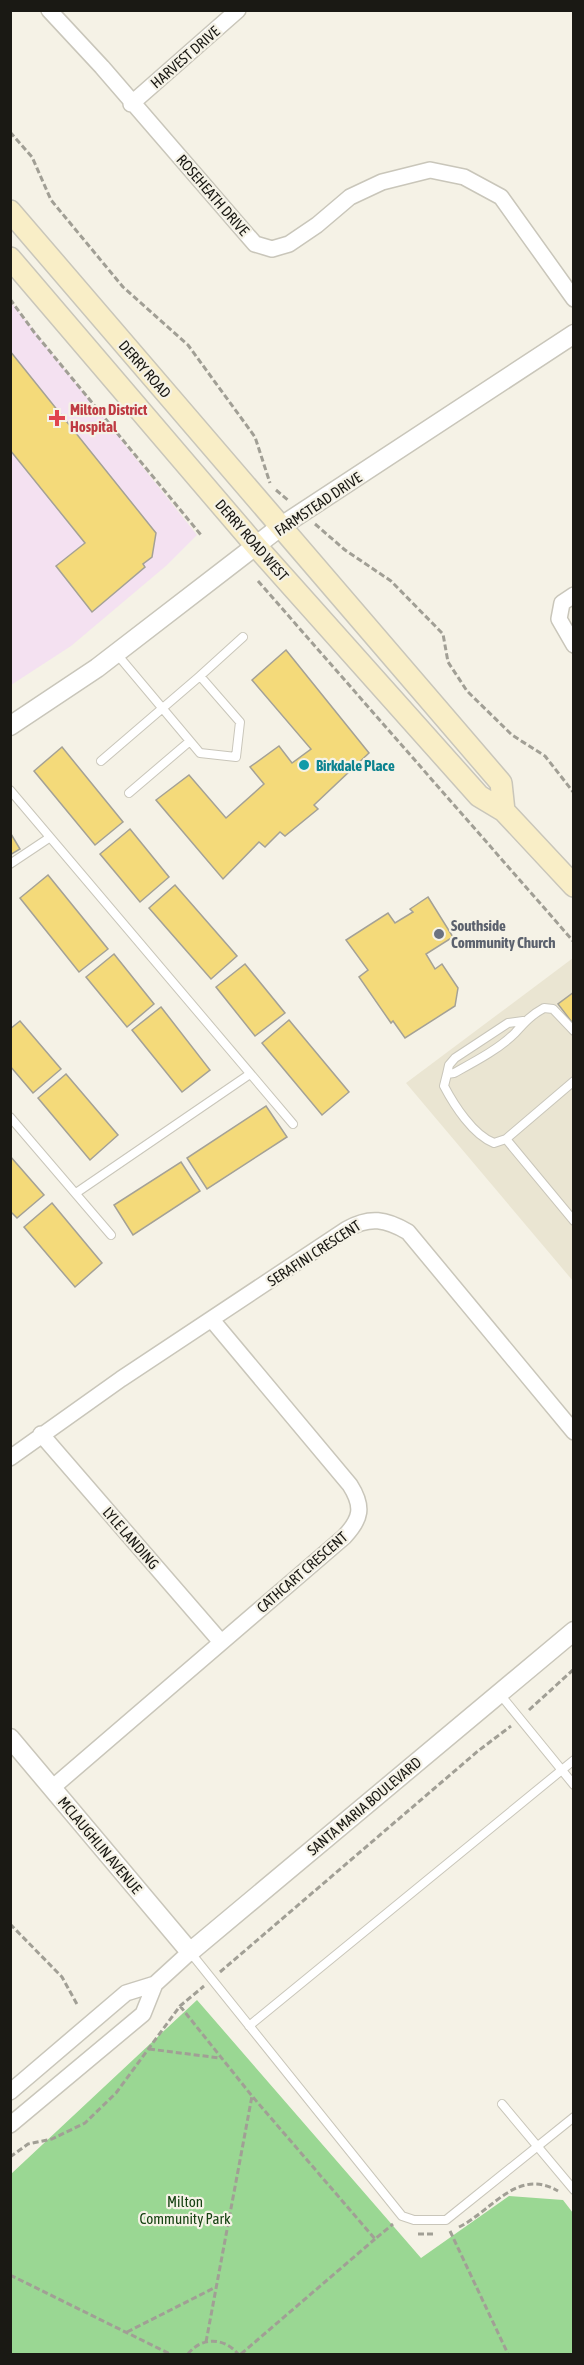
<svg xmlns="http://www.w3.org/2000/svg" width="584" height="2365" viewBox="0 0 584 2365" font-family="'Asap Condensed',sans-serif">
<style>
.built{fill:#eae5d2}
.medical{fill:#f4e1f1}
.green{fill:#9ad793}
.building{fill:#f4da7a;stroke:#a4a196;stroke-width:1.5}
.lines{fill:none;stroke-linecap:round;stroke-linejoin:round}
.service-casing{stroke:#c9c6ba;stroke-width:10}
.minor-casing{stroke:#c9c6ba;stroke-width:18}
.tertiary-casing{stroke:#c9c6ba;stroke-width:21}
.secondary-casing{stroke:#c9c6ba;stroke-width:24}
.path{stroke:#a19f95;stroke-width:3;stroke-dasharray:6 3;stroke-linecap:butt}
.service{stroke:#fff;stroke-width:8}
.minor{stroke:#fff;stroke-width:15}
.tertiary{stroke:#fff;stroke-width:18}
.secondary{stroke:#f9eec7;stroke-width:21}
.health-dot{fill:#e0444e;stroke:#f5f2e6;stroke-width:2}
.culture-dot{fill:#0f9aa8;stroke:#f5f2e6;stroke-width:2}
.worship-dot{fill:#6b7280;stroke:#f5f2e6;stroke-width:2}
.labels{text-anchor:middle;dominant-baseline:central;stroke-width:4.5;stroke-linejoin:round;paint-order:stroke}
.street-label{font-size:15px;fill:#1a1914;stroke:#f5f2e6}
.health-label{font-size:15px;font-weight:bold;fill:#be3a42;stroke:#f5f2e6;text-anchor:start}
.culture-label{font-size:15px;font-weight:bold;fill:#0d838f;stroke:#f5f2e6;text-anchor:start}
.worship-label{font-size:15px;font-weight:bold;fill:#5b616d;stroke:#f5f2e6;text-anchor:start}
.park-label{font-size:15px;fill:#164212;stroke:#f5f2e6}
</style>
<rect width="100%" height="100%" fill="#f5f2e6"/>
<!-- built -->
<path class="built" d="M573 958V1281L406 1083Z"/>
<!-- medical -->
<path class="medical" d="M11 302 197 535 167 565 71 646 11 685Z"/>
<!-- green -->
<path class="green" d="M197 2000 421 2258 509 2196 563 2200 573 2213V2354H11V2174Z"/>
<!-- building -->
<path class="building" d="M10 351 156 533 152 557 143 564 145 567 92 612 56 566 85 543 10 450Z
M286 650 369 753 314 805 318 809 285 836 280 832 265 847 259 842 223 879 156 800 189 775 226 818 264 784 250 767 279 746 292 763 311 749 252 680Z
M62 747 123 822 95 845 34 771Z
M130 829 169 877 140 902 100 854Z
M11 834 20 849 10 855V835Z
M48 875 108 949 79 972 20 898Z
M175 885 237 956 211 979 149 908Z
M428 897 453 937 426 954 435 969 442 964 458 988 455 1006 405 1038 393 1021 391 1023 359 977 368 970 346 940 388 913 395 923 413 912 410 909Z
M114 954 154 1004 127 1027 86 977Z
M245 964 285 1013 255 1036 216 987Z
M574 992V1025L558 1004Z
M161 1007 210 1070 182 1092 132 1030Z
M289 1020 349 1092 322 1115 262 1043Z
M20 1021 61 1069 33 1093 10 1066V1029Z
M66 1074 118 1135 90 1160 38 1098Z
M266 1106 287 1137 207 1189 187 1158Z
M10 1156 44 1195 17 1218 10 1211Z
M181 1162 200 1191 133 1235 114 1205Z
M52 1203 102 1263 75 1287 24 1227Z"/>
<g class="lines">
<!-- service casing -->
<g class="service-casing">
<path id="service" d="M116 653 200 753 236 757 240 722 200 676 243 637
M101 761 200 676
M10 790 293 1124
M129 793 190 741
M10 864 49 838
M447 1074 449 1065 455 1058 508 1023 523 1021
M574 1081 506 1139 574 1221
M10 1117 111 1235
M506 1139 494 1143C473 1135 454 1105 444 1086L447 1074 454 1073C474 1062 499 1049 515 1033 524 1023 531 1015 544 1008L553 1009 574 1031
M76 1193 250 1074
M499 1693 574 1785
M190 1952 402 2216 414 2220H446L574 2117
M249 2026 574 1760
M502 2104 574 2190"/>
</g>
<!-- minor casing -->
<g class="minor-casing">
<path id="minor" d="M49 10 102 67 255 244 272 249 289 244 317 225 350 197 382 182 430 170 464 177 501 197 574 299
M131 104 238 10
M574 595 562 603 559 619 574 645
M41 1434 221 1642
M10 1458 121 1379 347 1229C370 1216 386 1219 408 1232L574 1432
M52 1788 344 1537C361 1519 364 1507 350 1485L212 1320
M155 1984 190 1952
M10 2092 126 1993 155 1984 143 2014 10 2125"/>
</g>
<!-- tertiary casing -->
<g class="tertiary-casing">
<path id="tertiary" d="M10 726 97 668 280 527 574 334
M10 1738 190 1952 574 1631"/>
</g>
<!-- secondary casing -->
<g class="secondary-casing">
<path id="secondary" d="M10 211 501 783 504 811
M10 258 256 546 479 796 504 811 574 886"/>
</g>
<!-- path -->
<path class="path" d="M10 132 32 157 51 200 123 287 188 345 255 437 270 483
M10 299 34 332 201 535
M276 490 289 501
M315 524 345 550 391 581 443 634 448 662 467 691 512 735 545 756 574 793
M258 581 574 942
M529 1710 574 1669
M10 1924 62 1977 78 2006
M220 1972 478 1751 511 1726
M180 2006 252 2096
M149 2049 220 2058
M10 2157 28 2144 52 2139 85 2123 116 2093 180 2006 204 1986
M459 2227C492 2211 517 2167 558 2191
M450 2231 508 2354
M418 2234H436
M10 2275 170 2354
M127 2332 216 2287
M206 2342 252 2096 375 2239 393 2224
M188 2354C201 2337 224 2337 238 2354
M241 2354 375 2239"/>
<!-- service -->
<use href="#service" class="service"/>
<!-- minor -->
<use href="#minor" class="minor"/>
<!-- tertiary -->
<use href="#tertiary" class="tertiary"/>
<!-- secondary -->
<use href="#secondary" class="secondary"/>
</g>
<!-- markers -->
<path class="health-dot" d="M54 409h6v6h6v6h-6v6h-6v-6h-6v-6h6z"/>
<circle class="culture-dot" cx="304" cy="765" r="6"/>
<circle class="worship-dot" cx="439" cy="934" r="6"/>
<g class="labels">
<!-- street labels -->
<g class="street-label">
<text transform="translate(185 57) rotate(-41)">HARVEST DRIVE</text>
<text transform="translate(213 195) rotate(49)">ROSEHEATH DRIVE</text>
<text transform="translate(145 369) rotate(49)">DERRY ROAD</text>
<text transform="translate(318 504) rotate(-34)">FARMSTEAD DRIVE</text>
<text transform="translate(252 540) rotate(49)">DERRY ROAD WEST</text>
<text transform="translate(314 1253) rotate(-33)">SERAFINI CRESCENT</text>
<text transform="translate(131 1538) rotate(49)">LYLE LANDING</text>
<text transform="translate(302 1572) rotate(-41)">CATHCART CRESCENT</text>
<text transform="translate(364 1806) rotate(-40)">SANTA MARIA BOULEVARD</text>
<text transform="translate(100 1845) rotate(50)">MCLAUGHLIN AVENUE</text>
</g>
<!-- health labels -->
<g class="health-label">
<text x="70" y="409">Milton District<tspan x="70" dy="17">Hospital</tspan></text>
</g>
<!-- culture labels -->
<g class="culture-label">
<text x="316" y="765">Birkdale Place</text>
</g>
<!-- worship labels -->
<g class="worship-label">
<text x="451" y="925">Southside<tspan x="451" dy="17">Community Church</tspan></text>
</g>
<!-- park labels -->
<g class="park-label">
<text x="185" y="2201">Milton<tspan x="185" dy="17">Community Park</tspan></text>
</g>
</g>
<!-- border -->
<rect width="584" height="2365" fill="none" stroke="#1a1914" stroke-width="24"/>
</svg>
